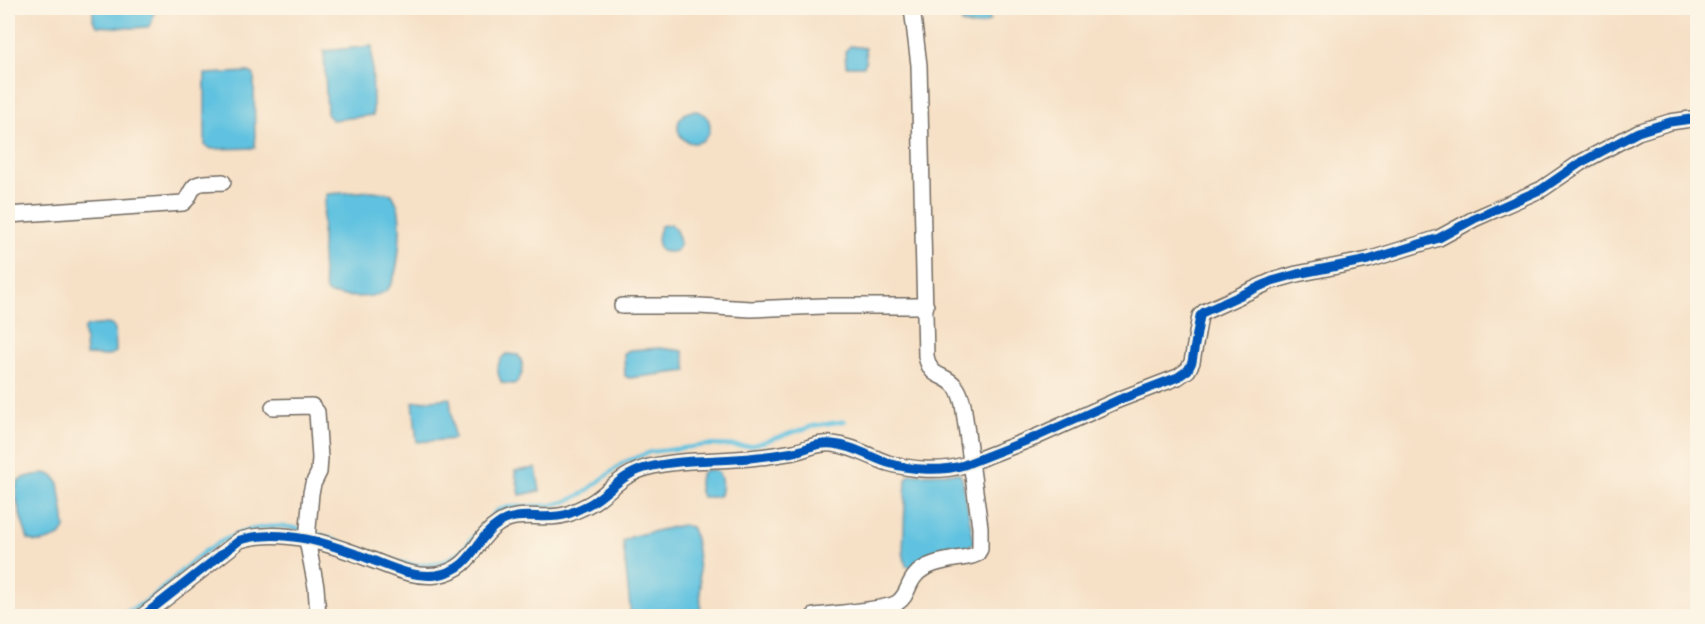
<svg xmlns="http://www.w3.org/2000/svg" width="1705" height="624" viewBox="0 0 1705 624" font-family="'Shantell Sans',sans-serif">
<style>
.water{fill:#61c2e0;stroke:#467686;stroke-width:1.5}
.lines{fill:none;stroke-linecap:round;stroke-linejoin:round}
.stream{stroke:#61c2e0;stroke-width:4}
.minor-casing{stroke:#726a61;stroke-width:18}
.minor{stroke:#fff;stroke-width:15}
.cycleway-casing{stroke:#fcf5e5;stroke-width:13}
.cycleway{stroke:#0057b8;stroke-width:9}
</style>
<rect width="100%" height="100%" fill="#fcf5e5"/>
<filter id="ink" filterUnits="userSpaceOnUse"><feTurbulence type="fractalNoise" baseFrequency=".0167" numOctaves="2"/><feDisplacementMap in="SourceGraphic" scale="12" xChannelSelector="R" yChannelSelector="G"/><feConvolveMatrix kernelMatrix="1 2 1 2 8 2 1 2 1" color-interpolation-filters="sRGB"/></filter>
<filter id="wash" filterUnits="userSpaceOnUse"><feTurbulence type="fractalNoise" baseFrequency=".008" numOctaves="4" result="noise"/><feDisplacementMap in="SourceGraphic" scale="24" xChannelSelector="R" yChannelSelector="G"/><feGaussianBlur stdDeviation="1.35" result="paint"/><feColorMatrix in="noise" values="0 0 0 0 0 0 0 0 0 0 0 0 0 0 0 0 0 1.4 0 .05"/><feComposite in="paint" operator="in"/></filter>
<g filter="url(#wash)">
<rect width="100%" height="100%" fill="#f6e0c6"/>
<!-- water -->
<path class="water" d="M93 8H155L152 22 148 27 131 28 97 26 93 20Z
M963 8H987L990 20C983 26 970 28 962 23L960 11Z
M372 46 373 115 332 120 327 114 324 51Z
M850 46 865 48 866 61 864 66H846L845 52Z
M249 72 254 75 255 148 212 149 205 146V74Z
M678 127a16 16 0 1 1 32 0a16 16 0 1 1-32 0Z
M373 191 392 194C394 198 397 203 398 207 402 225 400 277 387 290 375 300 341 297 327 293 320 277 321 210 327 194Z
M671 224C682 237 686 257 661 251 656 242 656 236 661 226Z
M108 324 113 326 115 329 116 352 107 356 86 355 84 329 88 326Z
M660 348 683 351 687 371 629 378 625 376 624 353 630 350Z
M506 354 518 355C525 364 524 377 514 384L502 383C496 373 496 361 506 354Z
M450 398 454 439 417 442 413 402Z
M536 468 540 491 520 495 515 471Z
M705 470H715C723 475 722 487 720 495L716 497H702C698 489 697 475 705 470Z
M45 473 54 476 59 483 64 518 65 529 60 536C49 540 39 546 28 539 24 527 8 485 21 479 28 475 38 475 45 473Z
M959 473 962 478 973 537V543L964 550 919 566 912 567 906 566 903 552 906 479 910 474Z
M682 525 691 527C698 537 702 602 700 616H631L623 541 633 536Z"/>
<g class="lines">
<!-- stream -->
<path class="stream" d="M311 532 398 562 417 565 434 564 445 561 461 551 496 511 508 507 551 505 568 501 584 493 624 462 650 452 707 445 750 446 813 426 845 421
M114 616C122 613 132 610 140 605 164 592 181 568 204 552 233 531 269 520 304 530"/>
</g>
</g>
<g filter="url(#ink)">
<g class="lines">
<!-- minor casing -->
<g class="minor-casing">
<path id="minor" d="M8 215 183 203C190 198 189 193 194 187 199 181 215 183 223 182
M622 306H699L751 309 823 306H926
M273 407 312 406 317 412 320 458 319 472 313 484 311 493 307 540 316 587 318 616
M143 616 240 540C283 527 331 544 372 560 393 568 414 578 437 575 475 568 473 540 498 524 518 509 545 522 568 514 577 510 588 506 596 500 616 485 625 473 649 467 685 458 722 462 758 457 770 456 782 454 794 452 807 449 818 442 833 444 853 446 870 457 888 463 911 470 942 472 964 465L1036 437 1118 400 1178 377 1188 370 1192 362 1200 316 1204 312 1272 281 1297 274 1368 260 1439 238 1474 219 1542 189 1580 163 1638 132 1670 122 1698 118
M814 616C831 614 885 610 897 603 908 596 907 585 915 576 926 561 955 560 972 556L977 554 980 549V527L963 404C961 398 960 391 955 386 943 372 931 380 926 356L919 65 912 8"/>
</g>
<!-- minor -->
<use href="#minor" class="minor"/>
<!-- cycleway casing -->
<g class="cycleway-casing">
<path id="cycleway" d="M143 616 240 540C283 527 331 544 372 560 393 568 414 578 437 575 475 568 473 540 498 524 518 509 545 522 568 514 577 510 588 506 596 500 616 485 625 473 649 467 685 458 722 462 758 457 770 456 782 454 794 452 807 449 818 442 833 444 853 446 870 457 888 463 911 470 942 472 964 465L1036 437 1118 400 1178 377 1188 370 1192 362 1200 316 1204 312 1272 281 1297 274 1368 260 1439 238 1474 219 1542 189 1580 163 1638 132 1670 122 1698 118"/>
</g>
<!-- cycleway -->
<use href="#cycleway" class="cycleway"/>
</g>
</g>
<!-- margin -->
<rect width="1705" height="624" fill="none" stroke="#fcf5e5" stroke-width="30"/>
</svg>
